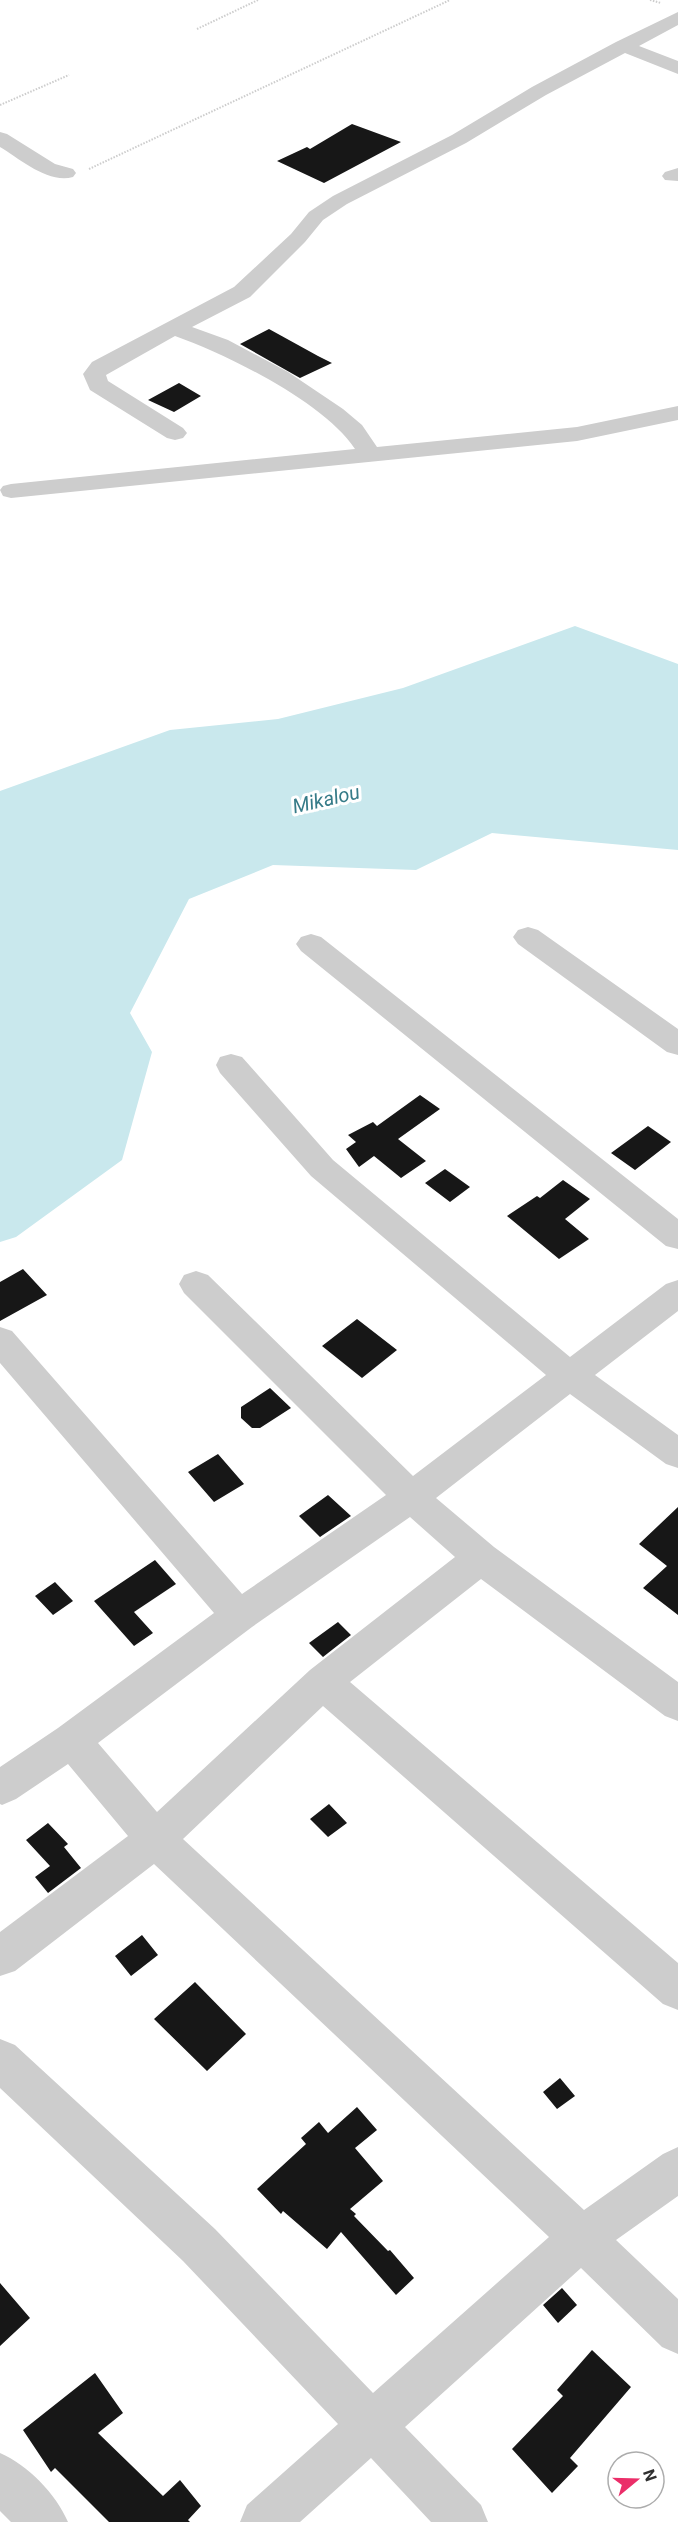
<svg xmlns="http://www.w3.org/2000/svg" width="678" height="2522" viewBox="0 0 678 2522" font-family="Roboto,sans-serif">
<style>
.water{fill:#c9e8ed}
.building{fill:#171717}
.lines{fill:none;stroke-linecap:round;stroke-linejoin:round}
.path{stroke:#cdcdcd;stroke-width:2;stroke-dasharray:1.5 1.5;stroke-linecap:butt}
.minor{fill:#cdcdcd;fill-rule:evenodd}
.labels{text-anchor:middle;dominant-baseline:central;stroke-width:6;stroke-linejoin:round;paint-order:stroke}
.water-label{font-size:20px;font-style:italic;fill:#367b88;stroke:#fff}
</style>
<rect width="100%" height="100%" fill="#fff"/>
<!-- water -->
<path class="water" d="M575 626 678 664V850L492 833 416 870 273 865 189 899 130 1013 152 1052 122 1160 16 1237 0 1242V791L170 730 278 719 403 688Z"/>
<!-- building -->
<path class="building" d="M352 124 401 142 324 183 277 161 307 147 310 149Z
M269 329 318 356 332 363 300 378 240 344Z
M179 383 201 396 174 412 148 400Z
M420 1095 440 1109 398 1139 426 1161 401 1178 374 1156 359 1167 346 1149 356 1142 348 1135 373 1122 377 1126Z
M648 1126 671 1142 635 1170 611 1153Z
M445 1169 470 1187 450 1202 425 1183Z
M563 1180 590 1199 565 1219 589 1239 559 1259 507 1216 537 1196 540 1198Z
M23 1269 47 1295 0 1321V1282Z
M357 1319 397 1350 362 1378 322 1346Z
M270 1388 291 1408 260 1428H252L241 1418V1407Z
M218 1454 244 1484 214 1502 188 1472Z
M328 1495 351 1516 320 1537 299 1516Z
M678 1507V1615L643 1588 667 1566 639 1544Z
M155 1560 176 1584 134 1612 153 1633 134 1646 94 1601Z
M55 1582 73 1601 53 1615 35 1596Z
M338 1622 351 1635 323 1657 309 1643Z
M329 1804 347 1823 328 1837 310 1819Z
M48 1823 68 1844 64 1847 81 1868 48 1893 35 1877 50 1866 26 1840Z
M142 1935 158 1955 131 1976 115 1956Z
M195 1982 246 2034 207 2071 154 2019Z
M560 2078 575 2096 557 2109 543 2092Z
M357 2107 377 2130 355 2148 383 2181 350 2209 356 2214 354 2216 388 2251 390 2250 414 2278 396 2295 341 2232 327 2249 283 2211 281 2214 257 2189 306 2144 301 2138 319 2122 328 2133Z
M0 2283 30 2318 0 2346Z
M562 2288 577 2305 558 2323 543 2305Z
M592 2350 631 2387 570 2458 578 2466 552 2493 512 2449 563 2396 557 2390Z
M95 2373 123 2413 98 2433 163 2496 180 2480 201 2506 188 2520 190 2522H109L55 2468 51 2472 23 2430Z"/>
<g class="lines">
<!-- path -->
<path class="path" d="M650 0 661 3
M197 29 258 0
M0 105 69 75
M89 169 450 0"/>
<!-- minor -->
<path class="minor" d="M678 12V25L639 46 678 61V74L625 53 546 95 466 143 347 204 323 220 305 242 250 297 192 327 228 340 288 372 343 409 362 425 377 447 577 427 678 406V420L577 441 11 498 3 496 0 490 3 486 11 484 355 449C324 402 228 355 175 336L106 375 108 381 183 428 187 433 183 438 175 440 167 438 90 390 83 374 92 362 234 287 291 234 309 212 333 196 452 135 532 87 616 42Z
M0 132 7 134 55 164 73 169 76 173 73 177C48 184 20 159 0 147Z
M678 168V181L665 180 662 176 665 172Z
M528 927 538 930 678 1029V1055L667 1052 518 944 513 937 518 930Z
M311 934 321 937 678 1219V1249L666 1246 301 951 296 944 301 937Z
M231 1054 242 1057 333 1160 570 1357 666 1284 678 1280V1311L595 1375 678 1435V1468L666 1464 570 1394 436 1498 494 1547 678 1682V1721L665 1716 481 1579 350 1682 678 1963V2010L663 2004 323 1706 183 1839 584 2210 663 2154 678 2147V2196L616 2240 678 2299V2354L662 2347 581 2268 405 2427 481 2505 488 2522H431L371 2458 300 2522H240L247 2505 338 2424 183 2261 0 2088V2039L15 2045 215 2229 373 2393 549 2237 154 1864 15 1971 0 1976V1932L128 1836 68 1764 16 1799 2 1805 0 1804V1767L58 1728 214 1613 0 1363V1327L12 1331 242 1594 386 1495 184 1293 179 1284 184 1275 196 1271 208 1275 413 1476 546 1375 311 1176 220 1073 216 1065 220 1057ZM410 1517 455 1557 310 1670 157 1812 98 1743 252 1627Z
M0 2453C28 2465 56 2494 68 2522H11L0 2511Z"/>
</g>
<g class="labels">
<!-- water labels -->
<g class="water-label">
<text transform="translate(326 799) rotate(-13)">Mikalou</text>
</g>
</g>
<!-- north arrow -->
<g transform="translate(636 2480) rotate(71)"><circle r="28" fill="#ffffff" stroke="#acacac" stroke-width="1.5"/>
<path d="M0-4.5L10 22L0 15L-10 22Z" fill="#eb2e69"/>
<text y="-9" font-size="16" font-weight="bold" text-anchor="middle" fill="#303030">N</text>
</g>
</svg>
